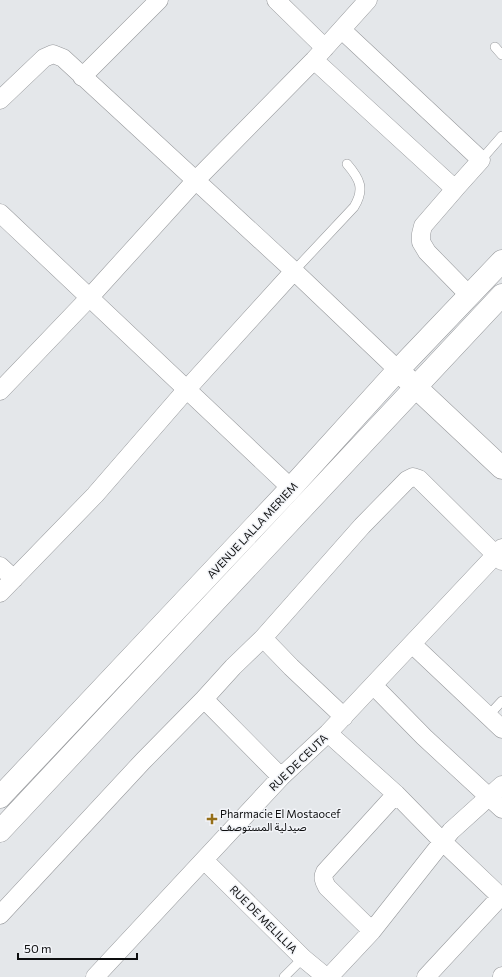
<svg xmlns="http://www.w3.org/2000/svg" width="502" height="977" viewBox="0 0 502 977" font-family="Commissioner,'Noto Sans Arabic',sans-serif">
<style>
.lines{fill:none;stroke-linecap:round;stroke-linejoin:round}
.lane-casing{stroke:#97999c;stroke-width:10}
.street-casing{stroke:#97999c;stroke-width:19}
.secondary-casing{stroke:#97999c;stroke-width:23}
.lane{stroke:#fff;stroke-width:9}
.street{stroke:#fff;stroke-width:18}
.secondary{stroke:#fff;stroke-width:22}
.poi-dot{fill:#956f19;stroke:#f2f4f8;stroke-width:1.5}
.labels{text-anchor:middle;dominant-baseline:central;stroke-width:3;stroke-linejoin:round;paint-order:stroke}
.street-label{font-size:11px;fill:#0d0e0f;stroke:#f2f4f8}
.poi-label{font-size:11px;fill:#0d0e0f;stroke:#f2f4f8;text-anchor:start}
</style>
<rect width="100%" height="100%" fill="#e4e7ea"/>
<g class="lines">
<!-- lane casing -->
<g class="lane-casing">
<path id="lane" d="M495 47 502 55
M481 160 502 136
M294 271 354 207C365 189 360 179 347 164
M488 716 502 701
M284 977 303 958"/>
</g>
<!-- street casing -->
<g class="street-casing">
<path id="street" d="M276 0 325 48
M342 30 481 160 455 189
M314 60 455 189 423 226 421 234V242L427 252 469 295
M82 77 159 0
M0 100 44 58 53 54 63 58 294 271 398 370
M0 213 291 488
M0 391 89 298 196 180 314 60 368 0
M0 566 14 579
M0 593 95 495 187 389 294 271
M263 638 291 667 344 717
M412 644 502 729
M373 685 424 737 502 809
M204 699 233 667 263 638 362 526 407 480 413 477 419 479 502 561
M328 733 396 794 443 842 502 898
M204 860 303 958 326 977
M0 915 143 761 204 699 281 777
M372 931 327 887C324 881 322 878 325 872L396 794
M95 977 281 777 328 733 502 548
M329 977 372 931 451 831 502 785
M426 977 501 896
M502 977V976"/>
</g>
<!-- secondary casing -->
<g class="secondary-casing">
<path id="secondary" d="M405 377 502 468
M0 797 291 488 398 370 502 261
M0 831 502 295"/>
</g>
<!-- lane -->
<use href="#lane" class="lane"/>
<!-- street -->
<use href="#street" class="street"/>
<!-- secondary -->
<use href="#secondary" class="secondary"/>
</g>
<!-- markers -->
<path class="poi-dot" d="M210 813h4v4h4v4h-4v4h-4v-4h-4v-4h4z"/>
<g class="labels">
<!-- street labels -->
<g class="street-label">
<text transform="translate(252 530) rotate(-47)">AVENUE LALLA MERIEM</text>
<text transform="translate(298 762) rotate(-44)">RUE DE CEUTA</text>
<text transform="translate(264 919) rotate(45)">RUE DE MELILLIA</text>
</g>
<!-- poi labels -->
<g class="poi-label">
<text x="220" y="813">Pharmacie El Mostaocef<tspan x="220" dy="13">صيدلية المستوصف</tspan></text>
</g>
</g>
<!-- scale -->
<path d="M18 953v6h119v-6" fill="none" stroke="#0d0e0f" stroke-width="2"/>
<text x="24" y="953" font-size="12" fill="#0d0e0f" stroke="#f2f4f8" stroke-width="3" paint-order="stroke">50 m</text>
</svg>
